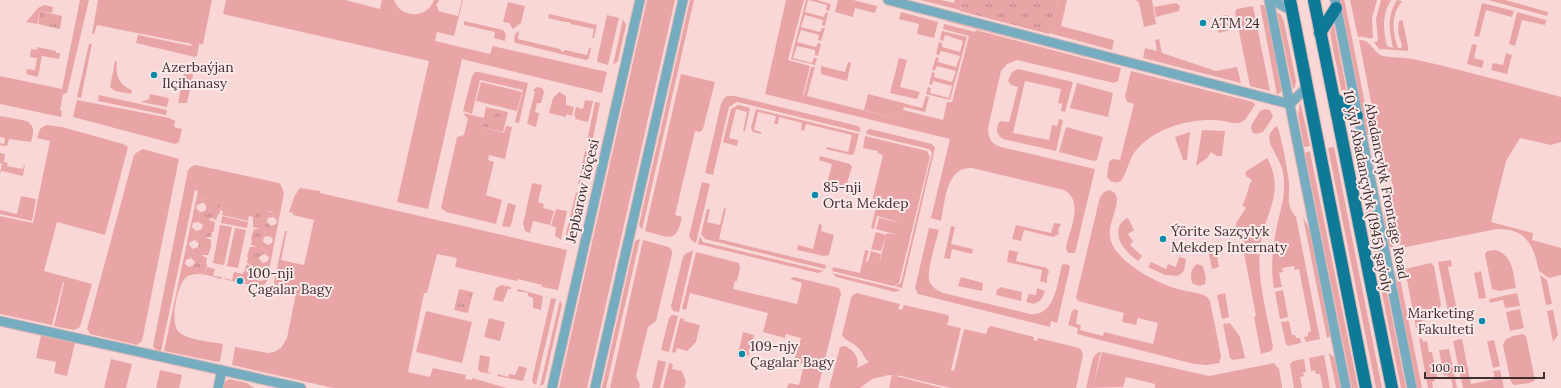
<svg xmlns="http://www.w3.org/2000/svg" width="1561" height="388" viewBox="0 0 1561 388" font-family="Lora,serif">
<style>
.green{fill:#e9a5a5}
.park{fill:url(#park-tufts)}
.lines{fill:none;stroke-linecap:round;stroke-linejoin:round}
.street-casing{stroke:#d5b5b5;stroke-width:11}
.primary-casing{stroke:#d5b5b5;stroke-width:14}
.street{stroke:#75acc0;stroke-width:9}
.primary{stroke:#0f7a97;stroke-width:12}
.poi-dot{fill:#098aab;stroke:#fbe9e9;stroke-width:1.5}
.labels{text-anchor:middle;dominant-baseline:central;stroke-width:4;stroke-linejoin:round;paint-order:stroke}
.poi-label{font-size:14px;fill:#402f2f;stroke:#fbe9e9;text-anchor:start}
.street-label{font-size:14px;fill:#402f2f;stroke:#fbe9e9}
</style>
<defs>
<pattern id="park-tufts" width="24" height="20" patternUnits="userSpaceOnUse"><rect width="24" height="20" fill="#e9a5a5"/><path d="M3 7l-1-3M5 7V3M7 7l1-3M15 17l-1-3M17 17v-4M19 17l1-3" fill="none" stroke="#be8787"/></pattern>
</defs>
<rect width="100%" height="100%" fill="#fad7d7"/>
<!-- green -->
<path class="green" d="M80 0H89L67 93 63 94 60 110 62 111 61 117 0 104V76L62 89Z
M98 0H212L203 44H199L197 56 195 57 136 43 138 35 191 46 192 44 97 25 94 34H92Z
M226 0H345L380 9 382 0H394C401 19 427 19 434 0H439L436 6 438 7V11L458 16 462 0H463L454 36 437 32 435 41 490 54 493 46 607 72 602 93 462 59 428 209 397 202 429 61 223 14Z
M647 0H675L587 388H559Z
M690 0H694L642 230 639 225Z
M786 0H804L788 60 810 66 803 95H804L811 67H815L807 96 910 122 864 110 868 94 922 108 926 96 929 97 925 112 904 107 903 110 943 120 947 102H952L969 36 943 29 944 24 975 32 976 30 1121 68 1118 81 1114 83 1017 60 1007 64 1001 71 988 128C988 138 991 144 1001 147L1095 169 1075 253H1068L1066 248C1069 230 1085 202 1064 190L972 168C946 166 945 202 941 221L931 218 950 139 765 94Z
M806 0H817L831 4 829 11 826 10 827 5 808 0 805 12 824 17 826 12 828 13 825 26 822 25 823 20 805 15 801 27 820 32 822 28H825L821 41 818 40 819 35 801 30 797 42 816 47 818 43 821 44 818 56 815 55V50L797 46 793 58 812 63 814 58H817L815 65 791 59Z
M838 0H853L877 6 875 13 855 8 853 17 835 12Z
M920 0H941L954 3 955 0H962L960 10Z
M1058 0H1067L1061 26 1114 40 1112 50 1049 33Z
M1136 0H1152L1156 24 1144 27 1139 3Z
M1340 0H1344L1345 3 1371 134 1366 135Z
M1350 0H1377L1372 18 1373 38C1368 39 1364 36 1358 37Z
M1381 0H1391C1382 15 1383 29 1387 46L1393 48C1389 30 1387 16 1397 0L1402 1C1391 15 1392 31 1398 48H1401L1402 46 1398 32 1399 21 1402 20 1403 22 1408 47V51L1379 49 1374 42 1378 41 1376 19Z
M1488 0H1505L1548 12 1547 16Z
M508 2 525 6 521 23 513 29 509 23 503 22Z
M1176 3 1180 6 1179 11 1156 17 1154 7Z
M1482 3 1514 11 1512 17 1486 10 1479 37 1474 36Z
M44 5 53 7 52 13 40 11 37 24 26 22 38 8Z
M1260 5H1263L1265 7 1282 91 1277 95Z
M1253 6 1270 91 1250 86 1235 12 1237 9Z
M901 12 938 22 934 38 917 34 919 24 899 19Z
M1277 12 1281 15 1284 22 1296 81 1295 87 1293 89Z
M1517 12 1546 20 1545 25 1522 20 1515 46 1509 44Z
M549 14 597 25 594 38H592L594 29 571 24 569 22H565L548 18Z
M607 15 619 18 608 65 598 62 597 60Z
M1227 15 1230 30 1218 33 1215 17Z
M945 18 1122 64V66L945 21Z
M623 19 626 25 618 61 613 65Z
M464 21 503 30 506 34 505 41 494 38 495 32 464 25Z
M1333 25 1334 26 1348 98 1343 95 1341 89 1330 33Z
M519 31 518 39 560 49 562 52 565 50 587 55 589 48H591L589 58 586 60 516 43 514 41 515 34Z
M942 31 967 37 950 100 926 94 928 87 931 88 930 93 949 98 952 86 933 81 932 85 929 84 932 72 935 73 934 77 952 82 956 71 937 66 935 70H932L936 57 939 58 938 62 956 67 960 56 941 51 939 55 936 54 939 42 942 43V47L960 52 963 41 945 35 943 41 940 40Z
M1159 39 1162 53 1216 71 1237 67 1241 83 1143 58 1145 48 1157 51 1155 40Z
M1359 40C1371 39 1373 53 1383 56 1393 58 1404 57 1413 59 1463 70 1512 84 1561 97V142L1551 145 1520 138 1506 161 1491 222 1533 233 1532 240 1561 248V275L1549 278 1539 271C1534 247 1527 228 1497 229L1401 248 1390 200 1393 188 1390 173 1383 164Z
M89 44H92L81 98 77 97Z
M1472 44 1477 45 1474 58 1484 61 1482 68 1467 64Z
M37 47 56 51V53H60L59 59 42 56 38 77 26 74 27 69 35 70 37 58 30 57 31 49 37 50Z
M1506 53 1512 55 1507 74 1491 70 1493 63 1503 65Z
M899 58 907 60 900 87 920 92 917 99 890 93Z
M115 61 117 62C115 74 119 86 132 90L131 94 115 91 110 87Z
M848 62 851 63 847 81 821 74V66L845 72Z
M186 63 195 66 187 103H178Z
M1018 69 1073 82 1065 112 1061 111 1062 104 1058 103 1061 89 1025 81 1013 133 1049 140 1052 125 1057 126 1059 119 1063 120 1056 151 1003 139C996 135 996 129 999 122L1002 121 1009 122 1018 87 1011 85 1008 81 1012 72Z
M1131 71 1253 102 1255 105 1245 120 1239 123C1231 124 1223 120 1215 120 1186 119 1152 129 1134 153 1128 162 1127 173 1121 181 1115 184 1109 182 1107 176L1109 162 1112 159 1120 160 1134 104 1127 102 1125 96Z
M475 72H479L528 83 519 123 515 122 523 90 480 80 472 114 463 111 472 76Z
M681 74 715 82 703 129 700 132 695 131 675 215 682 217C676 245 669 237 645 231Z
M481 82 522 92 517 111 476 101Z
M1077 83 1113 93 1108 117 1070 108Z
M537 87 542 88 544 92 541 103H537L535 112 539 113 536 127 527 124 535 91 533 90Z
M559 92 566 96V105L574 107 572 116 566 114V117L549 113 553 98Z
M150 94 169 98 167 107 141 102 149 99Z
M99 95 167 110 166 115 98 101Z
M727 96H735L858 126 860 128V132L737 102 729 107 713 175 705 173 721 104 724 98Z
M77 100 170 118V119L175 120 174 127 182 129 179 142 175 144 73 117Z
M585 100 593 101 588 122 575 119 576 117 574 116 576 107 583 109Z
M595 102 600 103 592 143 587 142Z
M1300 104 1301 105 1310 146 1304 147 1298 114Z
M738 105 750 108 745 131H743L747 112 736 109 729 138 738 140 737 146 723 142 731 109Z
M756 109 859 134 854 154 851 155 826 149 827 147 848 152 852 135 806 124 804 131 801 130 802 123 779 117 778 124H774L776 116 758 112 754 130 761 132V134L753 132 751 128Z
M1265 109 1270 110 1273 117 1263 132 1256 134 1252 132 1251 126 1260 111Z
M463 113 484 118 482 127 504 133 506 126 512 127 505 159 489 155 488 160 494 162 486 195 502 200 496 224 446 212 441 208 457 137 464 135 468 119Z
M0 116 27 121C36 127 33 134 31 142L9 139 7 146 0 145V143L4 144 5 138 0 137Z
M46 125 62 127 123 144 128 147 105 235 57 222 44 271 92 284 80 327 74 330 54 326 64 283 63 282 52 325 0 314V216L33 223 50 141 37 138 40 129Z
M1277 126C1281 134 1288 172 1289 182 1290 196 1285 204 1296 217L1320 339 1306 342 1304 337 1308 336V332L1311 331 1299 269 1295 270 1294 266 1282 268 1283 272 1279 273 1282 287 1274 288C1270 265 1273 244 1278 221 1281 208 1285 196 1284 182 1284 175 1282 167 1279 161 1274 149 1261 137 1277 126Z
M1066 127 1103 137 1097 160 1094 161 1059 152Z
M870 129 932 144 935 148 902 288 894 286 901 283 932 153 929 149 866 134 867 130Z
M1202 130 1225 131 1222 156H1217L1211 152 1207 158 1196 166Z
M1190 132 1187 160H1183L1175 137Z
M865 136 927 151 930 157 899 283 893 286 832 271 833 267 860 273 865 250 869 251 866 261 868 262 871 251 881 254 879 265 886 236 881 251 871 249 876 232 886 235 887 233 898 235 876 229 879 218 901 223 877 216 874 229 871 228 877 203 872 201 883 155 878 153V151L863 148Z
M1357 142 1406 388H1401L1352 143Z
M1334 147 1382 388H1376L1328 148Z
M143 149 179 159 142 341 137 345 90 334 87 329 134 155 136 153Z
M585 151 590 153 582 185 578 184Z
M1310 151V152L1358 388H1352L1305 153Z
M0 153 5 154 4 162 8 163 7 166 23 169 24 165H25L23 176 2 171 0 173 2 164 0 163Z
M820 156 850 164 852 167 846 186 833 183 831 189 826 188 832 164 819 160Z
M1267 158C1285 190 1267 210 1261 241 1255 276 1267 311 1273 347L1271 351 1261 354 1254 317 1256 316 1239 227H1236V223L1246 208 1242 205C1248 197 1247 188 1252 180L1246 176 1245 172Z
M196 165 279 183 281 185 284 193 267 281 265 284 258 287 224 279V278L232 280 234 272 243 274V281L259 284V281L264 280 265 276 261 272 262 269 256 266H262L263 263 268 261 269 257 265 254 266 251 260 248H266L267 245 272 243 273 239 269 236V232L263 230H270L271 226 276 224 277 220 273 217 274 213 265 209 253 217 249 216 248 221 222 215 223 211C216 209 211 200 203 198L202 203 197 205 196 208 200 212 199 216 206 219H199L198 222 193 223 192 227 196 231V234L202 237H195V240L190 242 189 245 193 249 192 252 198 255H192L191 258 186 260 185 264 189 267V270L204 274 207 267 215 269 213 276 222 277 221 279C211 276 198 271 188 276 177 282 169 324 179 332 187 340 212 342 223 344L220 361 218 362 164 351 198 191 195 190 161 351 156 350 153 346 188 170 192 166Z
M702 182 710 184 696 243 692 241 689 236Z
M532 183 542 185 538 202 544 204 543 208 554 211 550 225 533 221 530 233 525 231 523 224Z
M300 188 320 191V193L567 250 558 290 542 287V285L518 279 517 281 455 267 457 258 437 254 427 293H424L408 372 430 377 433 368 466 375 465 379 472 380V378L507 388H333L232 365 235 347 268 353 274 352 281 348 287 338 296 293C288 291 276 292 274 282L285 231H287L281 260 304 265 314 220 293 215V213L289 212 295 195Z
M1110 190 1115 193 1117 198C1117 211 1108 225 1110 237 1113 260 1157 284 1178 289 1187 292 1199 292 1207 297L1210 301 1221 356 1219 363 1207 365 1194 364 1077 334 1078 328 1068 325 1072 311 1075 309 1078 311 1076 324 1081 325 1080 330 1103 336 1104 332 1153 344 1158 323 1138 318 1136 325 1122 322 1124 313 1078 301 1076 297 1100 197 1104 192Z
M576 192 581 193 569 242 564 241Z
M584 194 587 195 577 240 573 243Z
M21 196 36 199 32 221 0 214V210L17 214Z
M1384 201H1385L1395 251C1383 245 1384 213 1384 201Z
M508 203 516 205 511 225 509 227 502 226Z
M724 208 726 209 719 239 826 265 825 269 705 239 701 234 707 209H710L707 222 720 225Z
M556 209 567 211 561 240 555 236 556 227 551 226Z
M222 216 248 222 247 228 221 223Z
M1303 217 1311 232 1330 332V336L1327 338Z
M1128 218 1134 230 1128 234 1133 241 1130 245 1142 256 1138 261C1127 253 1115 241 1119 227 1121 222 1123 220 1128 218Z
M1054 223 1061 224 1058 230 1059 234 1053 237 1024 230 1021 241 1012 239 1016 225 1051 233Z
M819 224 822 225 821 231 834 235 829 255 824 256 797 250 798 245 813 249Z
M220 225 232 227 224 265 213 263Z
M951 226 955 227 951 244 973 249 972 254 952 249 950 259 944 258Z
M235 228 246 230 238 268 227 266Z
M929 228 939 230C936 241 927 270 929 280 931 287 937 290 943 293L1030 314C1055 317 1057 283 1062 265L1064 264 1069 265 1070 267 1057 323 1051 321 1050 327 918 294 915 288Z
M700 236 703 242 824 271 818 273 698 244Z
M640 239 606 388H602L635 241Z
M643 240 669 247 672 251V254L656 321 648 327 636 376 640 385 639 388H610Z
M1215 244 1219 267 1212 269 1207 245Z
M1009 250 1018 252 1016 261 1047 268 1049 272 1047 277V283L1040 281 1042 270 1007 262Z
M1496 250C1513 256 1513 272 1516 288L1499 291 1492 289 1485 254 1487 251Z
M693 251 679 312 673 311 671 306 683 257 686 253Z
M696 252 739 263 740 269 737 281H735L733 289 797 304 802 283 790 279 794 277 839 288 841 294 818 388H787L789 383 799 385 804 364 794 361 801 338 786 334 785 338 763 332 768 313 690 293 686 310 682 309Z
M1179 257 1186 259 1184 271 1178 276 1165 275 1148 267 1151 262 1166 269 1168 264 1176 267Z
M1451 260 1452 266 1448 267 1457 310 1448 312 1438 262Z
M1431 263 1434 266 1441 305 1439 308 1421 311 1423 321 1419 322 1420 327 1416 328 1405 269Z
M1197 264 1203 266 1206 278 1205 284 1200 286 1193 284C1189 278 1191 267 1197 264Z
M1398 268 1422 388H1417L1395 275Z
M1481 271 1486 298 1479 299 1474 273Z
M832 273 901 290 895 292 836 277Z
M1540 275 1547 280 1552 304 1546 305Z
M961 277 983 283 982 291 958 286Z
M501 285 511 287V289H508L503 302 493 300 496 288Z
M1000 287 1022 292 1021 301 996 295 997 289H999Z
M1037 288 1045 291 1041 300 1034 304 1026 302 1029 294 1036 295Z
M518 289 543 296 541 310 533 308V298L528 296V293L517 291Z
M1283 290 1288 317 1280 319 1275 292Z
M857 293 900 304 898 309 902 310 904 305 948 315 949 318 947 325 961 328 951 370 954 371 964 329 986 334 988 328 991 326 1034 337 1033 340 1037 341 1038 338 1079 348 1082 351 1083 355 1076 388H950L901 376 889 375 872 379 860 388H829L840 347 845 346C854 351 860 357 857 368L869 362C863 358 863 351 857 347 853 342 845 341 842 335L851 298 853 295Z
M1225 293 1229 317 1222 319 1217 295Z
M1517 293 1520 306 1505 308 1503 300 1490 303 1489 299Z
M551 298 556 299 536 385 533 383 532 380Z
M560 300 562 304 544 384 540 386Z
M1520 309 1524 328 1510 331 1506 312Z
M1553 310 1558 335 1553 342 1547 311Z
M426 311 472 322 462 363 416 352Z
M672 315 678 316 669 352 661 350 669 318Z
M489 318 505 322 500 341 484 337Z
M680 318 684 319V321L700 325 696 342 687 351 677 348 675 353 672 352Z
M1289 321 1292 335H1295L1296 338H1300L1301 343 1288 346 1286 344 1281 322Z
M1230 323 1240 337 1245 358 1233 360 1230 358 1223 324Z
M743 332 754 335 749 356 738 354Z
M1523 334 1526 336 1535 380 1530 383 1514 385 1512 383 1510 379 1503 345C1505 336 1515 336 1523 334Z
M41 335 75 343 67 376 54 373 56 362 36 358Z
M1422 338 1423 342 1427 341 1429 352H1432L1437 377 1434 378 1435 381 1432 382 1433 388H1428L1419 339Z
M1462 339 1471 384 1495 379 1493 371 1500 370 1504 388H1463L1453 341Z
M1494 340 1500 366 1493 368 1487 341Z
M1449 349 1457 388H1453L1451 378 1448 379 1447 375 1444 376 1439 350Z
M1101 351 1093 387 1102 352 1209 376 1274 363 1279 369 1282 386V388H1155V384L1126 377 1123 387 1086 388 1093 358 1096 354Z
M1329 353 1335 358 1341 388H1336Z
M480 355 490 357 488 372 491 373V374L480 372 478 369Z
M1324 355 1330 388H1323L1320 374H1316L1315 370 1311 371 1309 358Z
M111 359 132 364 126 388H104Z
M1304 359 1306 372H1303L1304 376 1300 377 1302 388H1294L1290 364 1293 361Z
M658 360 666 362 660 388H652Z
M669 363 673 364 672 369 682 371 686 382 684 388H663Z
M519 366 527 368 523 381 497 376 498 374 508 377 509 374 515 375Z
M160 370 182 375 179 388H156Z
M892 375 943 388H889Z
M229 379 247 383 254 388H223L225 382Z"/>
<!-- park -->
<path class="park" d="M962 0H1058L1049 34 960 11Z
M40 11 62 16 60 29 38 24Z
M486 107 508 112 503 132 482 127Z
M202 198 208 200 210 198 220 202V213L218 214 216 220 211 218 209 220 215 222 214 231 212 232 211 237H205L211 240V247L208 255H201L207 258 206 263 207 265 204 274 188 270 189 267 194 265 195 262 191 258 192 255H198L192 252 193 249 198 247 199 244 195 240V237H202L196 234V231L202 229 203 225 198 222 199 218 205 219 199 216 200 212H202L206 210V206L204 203H202Z
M257 209H267L269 212 274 213 273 217 268 218 267 222 271 226 270 230H264L269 232V236L264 237 263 241 267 245 266 248H260L266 251 265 254 260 256 259 259 263 263 262 266H256L262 269 261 272 256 274 255 278 259 281V284L243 281V272L245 271 246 265 253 266 247 263 248 258 247 256 250 247H257L251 245 252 240 251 238 254 229H260L253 227V217L256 215Z
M459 289 473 292 468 313 454 310Z"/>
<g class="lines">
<!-- street casing -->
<g class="street-casing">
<path id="street" d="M888 0 1290 104 1307 87
M1269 0 1346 388
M1272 0 1292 11
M1335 0 1412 388
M0 321 301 388
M218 388 222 370
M552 388 640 0
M595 388 683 0"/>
</g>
<!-- primary casing -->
<g class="primary-casing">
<path id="primary" d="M1290 0 1366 388
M1314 0 1392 388
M1320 33 1336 8
M1334 98 1357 116"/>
</g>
<!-- street -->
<use href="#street" class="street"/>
<!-- primary -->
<use href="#primary" class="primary"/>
</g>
<!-- markers -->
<g class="poi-dot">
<circle cx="1203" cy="23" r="4"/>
<circle cx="154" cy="75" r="4"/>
<circle cx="815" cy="195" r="4"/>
<circle cx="1163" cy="239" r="4"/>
<circle cx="240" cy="281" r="4"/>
<circle cx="1482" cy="321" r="4"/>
<circle cx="742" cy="354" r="4"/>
</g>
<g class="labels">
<!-- poi labels -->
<g class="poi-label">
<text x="1211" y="23">ATM 24</text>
<text x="162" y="67">Azerbaýjan<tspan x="162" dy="16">Ilçihanasy</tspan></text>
<text x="823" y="187">85-nji<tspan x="823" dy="16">Orta Mekdep</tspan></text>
<text x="1171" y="231">Ýörite Sazçylyk<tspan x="1171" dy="16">Mekdep Internaty</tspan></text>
<text x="248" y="273">100-nji<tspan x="248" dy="16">Çagalar Bagy</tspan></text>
<text x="1474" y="313" text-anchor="end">Marketing<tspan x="1474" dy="16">Fakulteti</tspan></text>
<text x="750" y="346">109-njy<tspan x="750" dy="16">Çagalar Bagy</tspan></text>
</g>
<!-- street labels -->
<g class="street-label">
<text transform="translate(582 191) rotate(-77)">Jepbarow köçesi</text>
<text transform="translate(1368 191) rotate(79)">10 ýyl Abadançylyk (1945) şaýoly</text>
<text transform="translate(1387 191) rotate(79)">Abadancylyk Frontage Road</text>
</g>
</g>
<!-- scale -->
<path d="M1425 372v6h119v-6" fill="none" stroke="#402f2f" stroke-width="2"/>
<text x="1431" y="372" font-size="12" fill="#402f2f" stroke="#fbe9e9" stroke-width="3" paint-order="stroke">100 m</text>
</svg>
